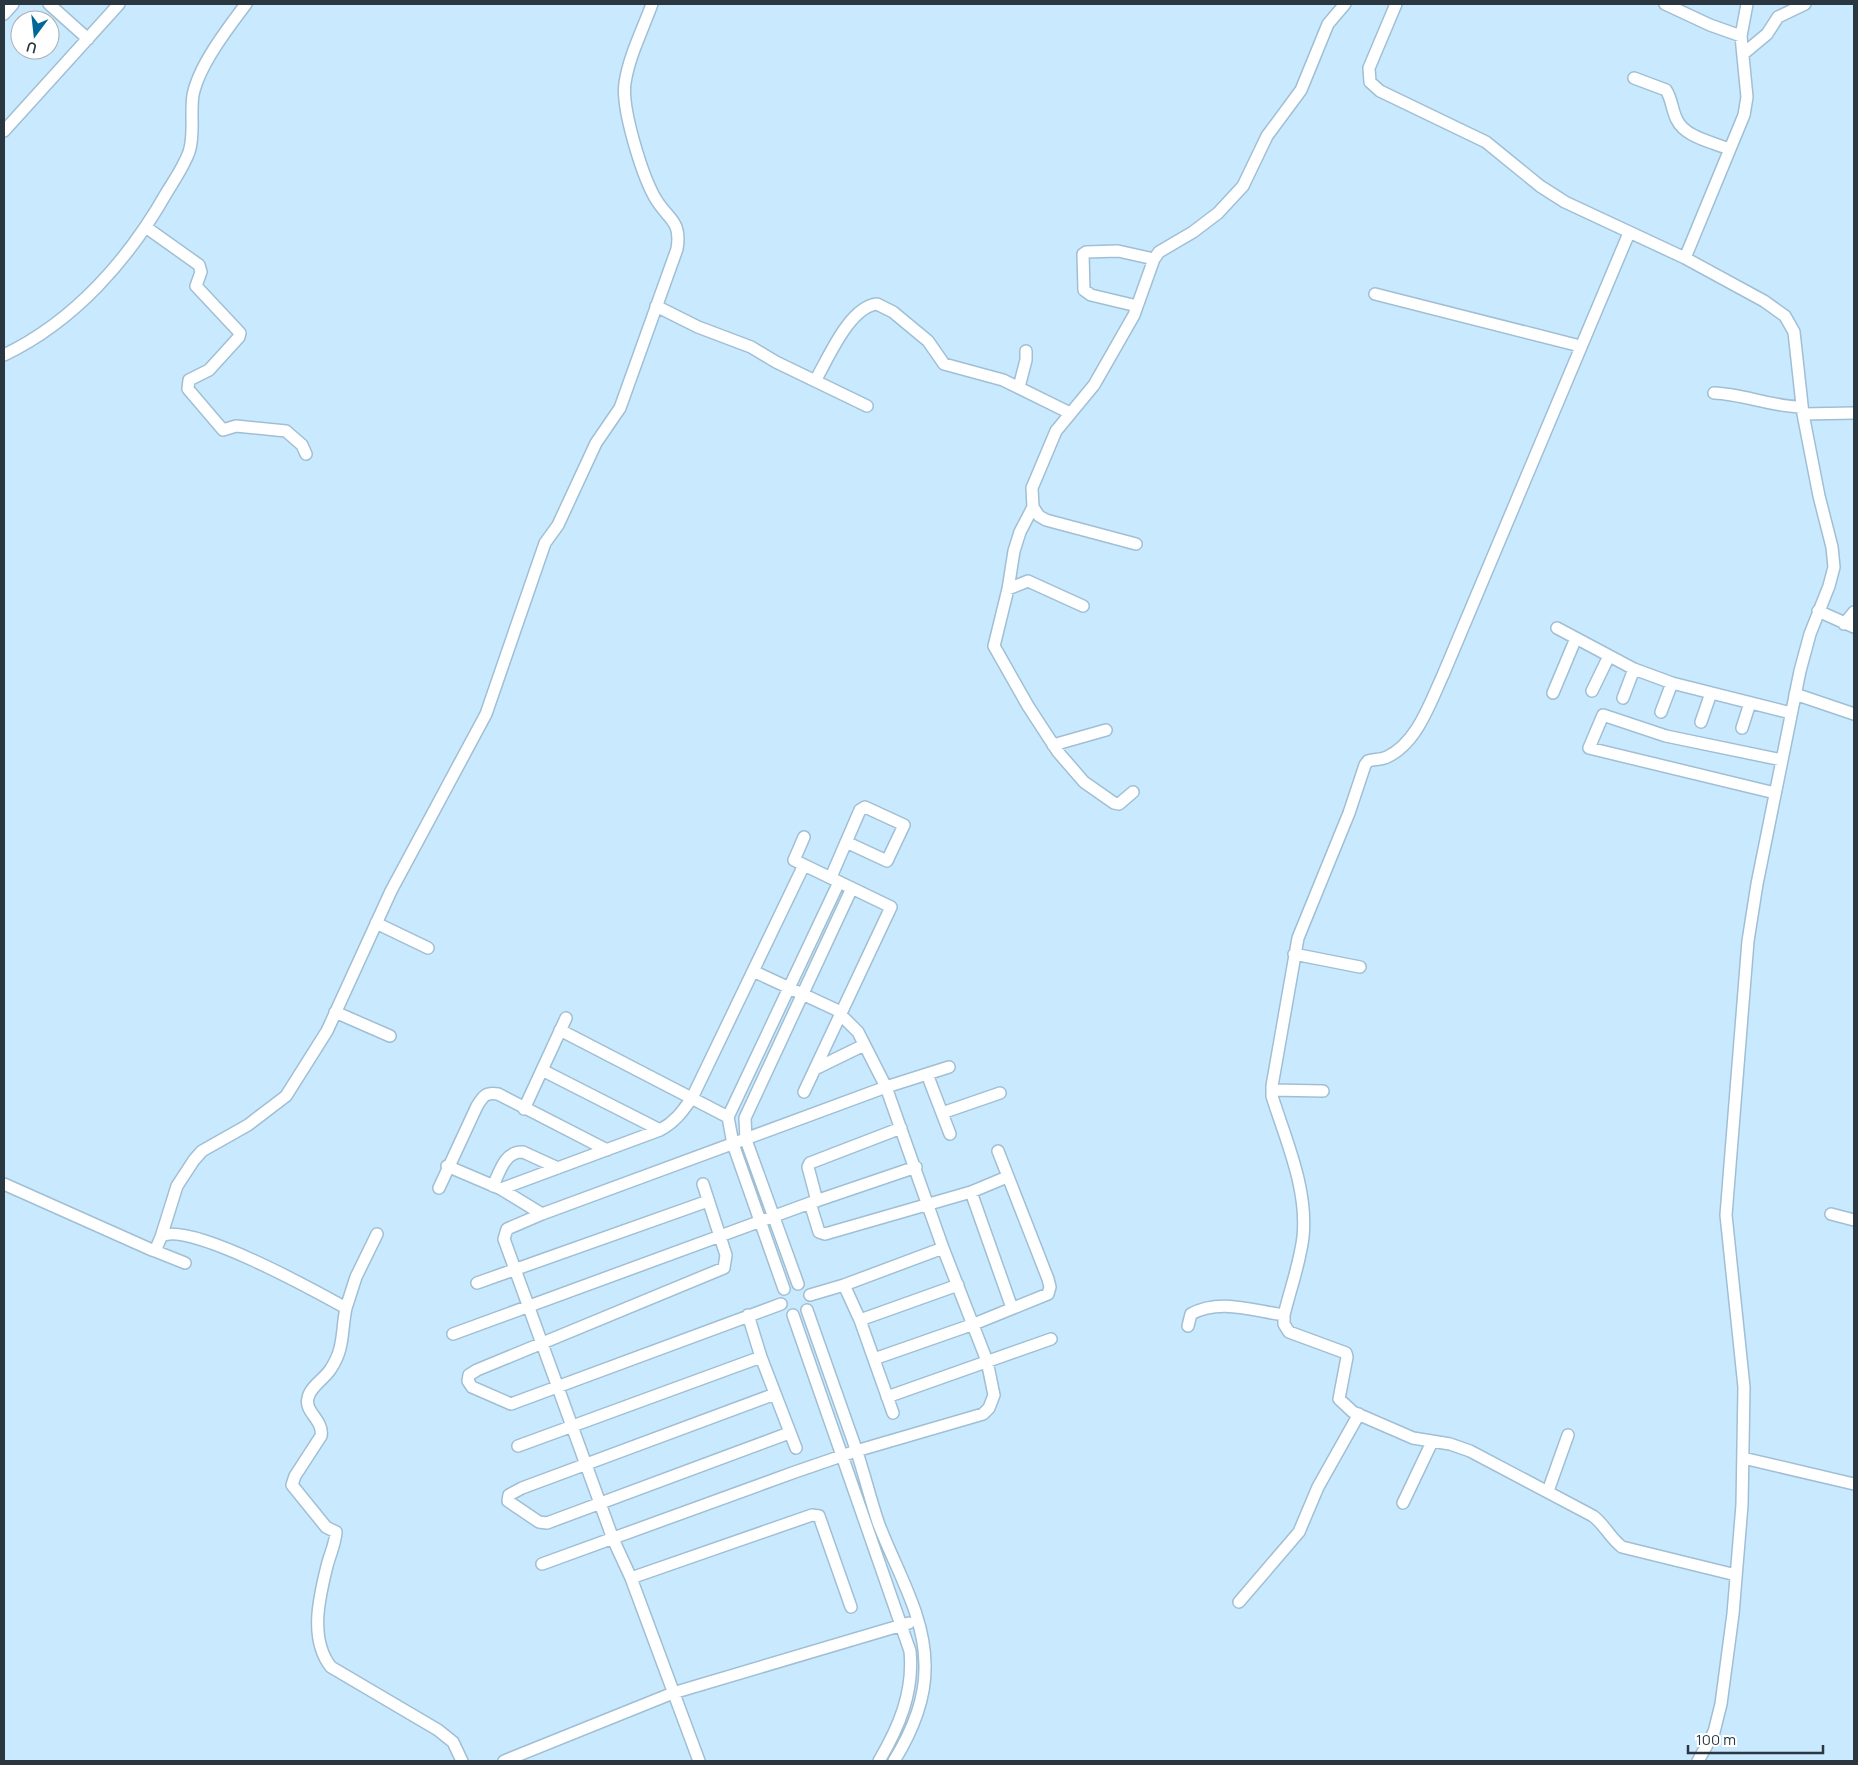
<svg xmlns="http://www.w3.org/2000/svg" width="1858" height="1765" viewBox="0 0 1858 1765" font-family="Manrope,sans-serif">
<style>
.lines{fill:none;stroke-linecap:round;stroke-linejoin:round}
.minor-casing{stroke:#a0bfd4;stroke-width:14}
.minor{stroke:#fff;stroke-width:11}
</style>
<rect width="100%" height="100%" fill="#c9e9ff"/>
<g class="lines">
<!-- minor casing -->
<g class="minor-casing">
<path id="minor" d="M49 4 88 39
M1396 4 1369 68 1370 82 1380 91 1486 142 1540 186 1565 202 1685 258 1764 301 1785 316 1794 332 1803 414 1819 496 1832 547 1834 567 1829 586 1810 634 1800 671 1757 884 1748 941 1726 1215 1744 1387 1742 1505 1733 1614 1721 1704 1714 1732 1698 1761
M1665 4 1710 25 1741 36
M4 14 13 4
M1743 54 1767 34 1778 17 1805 4
M1634 78 1666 90C1672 99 1672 111 1677 120 1685 137 1712 142 1729 149
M4 131 119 4
M147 228 199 265 201 272 196 286 240 333 239 337 209 370 189 380 188 389 223 430 236 426 286 431 302 445 306 454
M1629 233 1443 675C1430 703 1417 743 1387 757 1381 760 1374 759 1368 761L1365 765 1349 813 1298 938 1272 1086V1096C1286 1141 1308 1189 1303 1237 1300 1263 1290 1290 1284 1315V1324L1289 1332 1346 1353 1347 1357 1339 1399 1353 1412 1413 1438 1450 1444 1470 1451 1593 1516C1605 1525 1610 1538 1622 1547L1736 1575
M1685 258 1744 115 1747 97 1741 36 1747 4
M1375 294 1580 346
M656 306 698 327 751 347 776 362 867 406
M1137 306 1091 295 1084 290 1083 254 1086 252 1118 251 1154 259
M4 355C75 321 129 259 167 192 175 179 184 166 189 152 195 134 190 114 193 95 199 65 228 28 246 4
M815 381C828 359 849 307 877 304L893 312 928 341 944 364 1003 380 1070 413
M1019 387 1026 360V351
M1714 393C1744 394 1772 407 1802 407
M1803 414 1854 413
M1033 507 1020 532 1014 551 1008 589 994 646 1028 706 1058 752 1084 782 1114 803 1119 804 1133 792
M1136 544 1046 520 1039 516 1033 507 1032 488 1056 431 1094 385 1134 315 1154 259 1159 252 1193 232 1218 213 1243 186 1267 136 1301 90 1328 24 1345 4
M1008 589 1028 581 1083 606
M1818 611 1854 627
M1844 624 1854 612
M1557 628 1634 669 1672 683 1791 713
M1592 691 1609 656
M1553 693 1576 638
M1795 694 1854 714
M1623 698 1634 669
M1661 712 1672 683
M1701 722 1711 693
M1742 728 1750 703
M1053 745 1106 730
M1775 793 1589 748 1603 715 1666 736 1782 760
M804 865 794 860 804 837
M831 877 860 810 865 807 904 825 887 861 846 842
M376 923 428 948
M1294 954 1360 967
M753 971 841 1012V1015L858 1032 886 1087 949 1067
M335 1012 390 1036
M560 1030 728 1117
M815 1069 864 1045
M542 1070 660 1130
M927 1074 950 1134
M1272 1090 1323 1091
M524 1109 566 1018
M942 1113 1000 1093
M447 1166 501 1189 542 1214 507 1229 504 1239 613 1539 631 1578 699 1761
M4 1184 152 1250 155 1251 161 1237C184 1218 319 1293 346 1308 341 1332 345 1348 330 1370 324 1379 310 1387 308 1398 304 1412 324 1420 321 1436L295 1476 292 1485 326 1527 336 1532C335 1545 330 1554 327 1566 319 1598 309 1639 331 1667L438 1730 453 1742 462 1761
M703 1184 726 1255 724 1268 477 1370 469 1375 468 1381 472 1387 511 1404 781 1304
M493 1186C500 1171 505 1151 523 1152L558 1168
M439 1188 477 1106C483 1096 486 1092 498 1094L607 1150
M501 1189 660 1130C675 1122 682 1112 692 1098L804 865 891 907 804 1092
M971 1192 1012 1308
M817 1201 808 1167 810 1163 901 1128
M810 1203 819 1232 825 1234 971 1192 1007 1177
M1831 1214 1854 1220
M161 1237 177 1186 194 1160 202 1151 248 1125 286 1096 327 1031 391 891 486 714 545 543 558 525 596 443 620 408 677 249C682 219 667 220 654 196 642 174 621 108 625 83 629 56 643 29 652 4
M155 1251 185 1263
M477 1283 708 1201
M798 1284 746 1140 745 1118 852 888
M844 1285 860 1320 893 1413
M784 1289 733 1144 728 1117 839 882
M810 1295 844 1285 943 1248
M346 1308 356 1277 377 1234
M807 1310C823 1356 840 1403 856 1449 864 1473 870 1498 878 1522 895 1568 925 1615 925 1665 926 1700 912 1732 894 1761
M748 1315 761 1357 796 1448
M793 1315 910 1651C914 1692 899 1727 879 1761
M860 1320 958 1285
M1188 1326 1191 1314C1220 1298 1253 1311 1284 1315
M453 1334 810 1203 916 1167
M874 1359 974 1324 1048 1294 1050 1287 1048 1279 998 1151
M775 1394 522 1488 509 1495 508 1501 539 1522 547 1523 789 1433
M887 1397 1051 1339
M518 1446 761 1357
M1743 1458 1854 1484
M1548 1491 1568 1435
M1403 1503 1432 1442
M542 1564 795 1472 856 1451 983 1414 989 1408 994 1395 987 1361 943 1248 886 1087 542 1214
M631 1578 812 1515 819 1516 851 1607
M1239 1602 1299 1532 1318 1487 1359 1414
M504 1761 673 1693 909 1623"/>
</g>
<!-- minor -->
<use href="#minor" class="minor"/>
</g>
<!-- border -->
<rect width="1858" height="1765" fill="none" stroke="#2b3740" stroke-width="10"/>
<!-- north arrow -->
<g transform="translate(35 35) rotate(195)"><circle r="24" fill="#ffffff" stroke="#aaafb3"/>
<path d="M0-4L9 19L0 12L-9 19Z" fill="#006896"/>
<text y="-8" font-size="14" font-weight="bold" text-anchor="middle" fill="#2b3740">U</text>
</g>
<!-- scale -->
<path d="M1688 1745v8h135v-8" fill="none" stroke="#2b3740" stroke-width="2.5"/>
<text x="1696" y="1745" font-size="15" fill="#2b3740" stroke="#ffffff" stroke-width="4" paint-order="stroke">100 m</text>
</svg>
